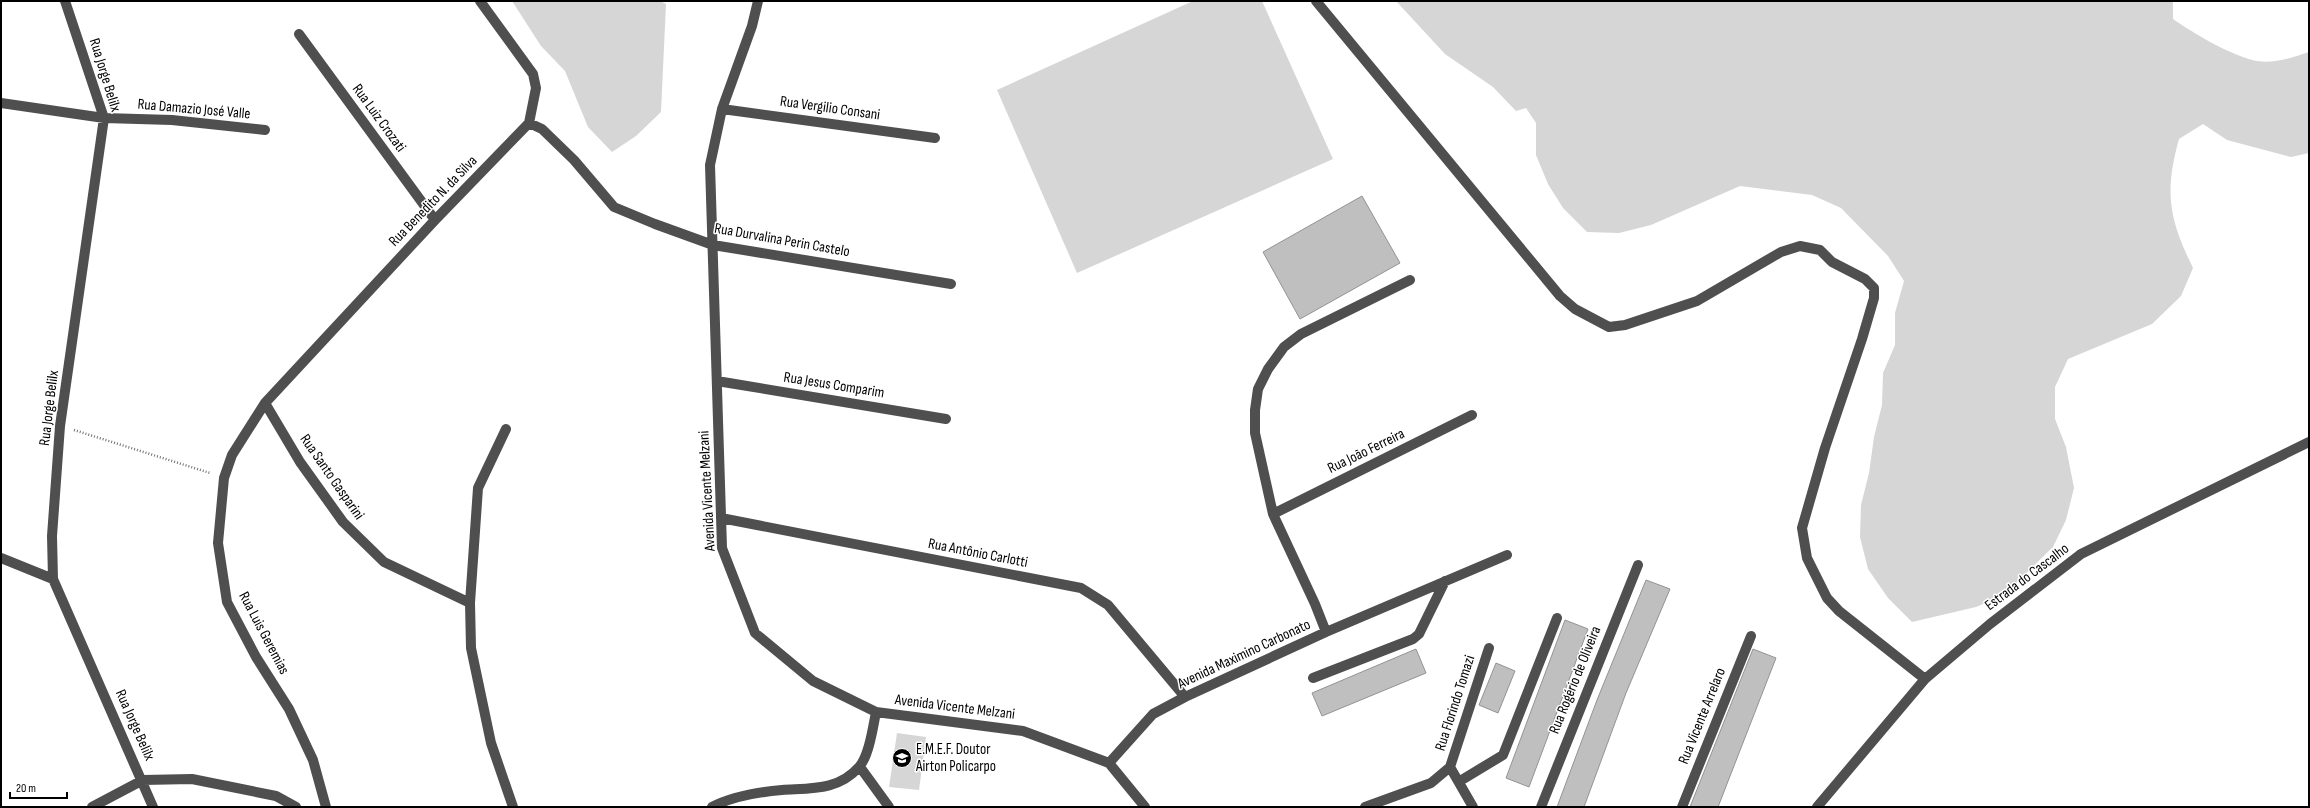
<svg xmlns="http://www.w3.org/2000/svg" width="2310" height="808" viewBox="0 0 2310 808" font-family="'Sofia Sans Condensed',sans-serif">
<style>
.green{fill:#d6d6d6}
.building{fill:#bfbfbf;stroke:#939393}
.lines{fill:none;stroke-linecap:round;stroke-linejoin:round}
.path{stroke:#717171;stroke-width:2.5;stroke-dasharray:1 2;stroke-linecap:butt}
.minor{stroke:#4f4f4f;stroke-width:10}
.labels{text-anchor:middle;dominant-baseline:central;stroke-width:3;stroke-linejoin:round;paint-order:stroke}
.street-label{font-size:15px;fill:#000;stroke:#fff}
.poi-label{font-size:15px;fill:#000;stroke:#fff;text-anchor:start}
</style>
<rect width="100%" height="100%" fill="#fff"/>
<!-- green -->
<path class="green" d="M512 1H660L666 4 661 112 636 136 612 152 588 127 565 71 541 46Z
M1193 1H1262L1333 159 1077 273 997 90Z
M1396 1H2173V19C2193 33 2227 53 2252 60 2271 65 2291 58 2309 52V153L2291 157 2227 140 2203 124 2179 139C2164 193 2169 219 2193 268L2181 296 2152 324 2068 359 2055 387V419L2066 447 2074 488 2066 520 2053 547 2004 595 1976 607 1912 622 1888 598 1868 569 1860 537 1861 505 1869 473 1874 437 1882 405 1883 373 1895 345V313L1904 281 1888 256 1841 208 1812 195 1740 186 1651 225 1619 233 1587 232 1563 208 1548 184 1536 155V123L1526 108 1516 111 1493 87 1445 54Z
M897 733 926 737 919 790 889 787Z"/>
<!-- building -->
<path class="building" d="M1362 196 1400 263 1300 319 1263 252Z
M1646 580 1670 589 1626 693 1584 807H1557L1597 700Z
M1565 620 1588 629 1529 787 1506 778Z
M1416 649 1426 673 1322 716 1312 693Z
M1753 649 1776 658 1718 807H1690Z
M1496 663 1515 671 1498 713 1479 705Z"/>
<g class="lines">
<!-- path -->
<path class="path" d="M74 430 210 473"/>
<!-- minor -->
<path class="minor" d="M65 1 104 118 60 426 52 536 53 579 153 807
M758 1 752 26 722 109 710 165 722 548 755 633 813 681 876 712 1023 731 1109 763 1145 807
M1316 1 1560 296 1575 309 1609 327 1625 325 1697 301 1781 252 1800 246 1820 250 1832 262 1865 279 1874 288V298L1862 339 1825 448 1802 528 1807 558 1827 598 1839 611 1925 679
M299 34 435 220
M1 103 104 118 172 120 265 130
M722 109 935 138
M529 123 542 129 574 160 614 207 655 224 713 245 951 284
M717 381 946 419
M265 403 300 462 343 522 384 562 470 603 471 648 491 743 513 807
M1273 514 1472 415
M721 518 1081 588 1108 605 1185 697
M1 558 53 579
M470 603 478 488 506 429
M1326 632 1507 555
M1313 678 1413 639 1419 634 1445 581
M1109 763 1153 714 1185 697 1326 632 1315 604 1273 514 1255 433V410L1258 389 1268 369 1284 347 1301 334 1410 280
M860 767 889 807
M1450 767 1489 648
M1450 767 1473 807
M1460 781 1503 755 1557 618
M92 807 143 780 192 779 276 796 296 807
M326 807 313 760 289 709 256 657 227 602 218 543 224 478 232 455 265 403 435 220 529 123 536 88 533 74 480 1
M712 807C733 796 759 792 782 790 810 788 838 791 859 767 869 756 873 727 876 712
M1365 807 1431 783 1450 767
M1541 807 1638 565
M1682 807 1751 636
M1817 807 1925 679 1990 624 2081 554 2309 442"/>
</g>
<!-- icons -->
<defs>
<g id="school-disc" transform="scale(1)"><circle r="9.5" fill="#000" stroke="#fff"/><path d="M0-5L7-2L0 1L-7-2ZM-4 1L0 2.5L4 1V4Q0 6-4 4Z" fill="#fff"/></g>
</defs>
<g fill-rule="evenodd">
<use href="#school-disc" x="902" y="758"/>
</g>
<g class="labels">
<!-- street labels -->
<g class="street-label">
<text transform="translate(105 75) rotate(73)">Rua Jorge Belilx</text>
<text transform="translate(830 108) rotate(8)">Rua Vergilio Consani</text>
<text transform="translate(194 109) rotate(5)">Rua Damazio José Valle</text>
<text transform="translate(379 118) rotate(54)">Rua Luiz Crozati</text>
<text transform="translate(433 201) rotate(-46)">Rua Benedito N. da Silva</text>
<text transform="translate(782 240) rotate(10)">Rua Durvalina Perin Castelo</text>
<text transform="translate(834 385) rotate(9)">Rua Jesus Comparim</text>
<text transform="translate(49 408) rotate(-83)">Rua Jorge Belilx</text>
<text transform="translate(1366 451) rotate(-26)">Rua João Ferreira</text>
<text transform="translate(332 477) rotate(55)">Rua Santo Gasparini</text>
<text transform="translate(707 491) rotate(-93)">Avenida Vicente Melzani</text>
<text transform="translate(978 553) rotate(11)">Rua Antônio Carlotti</text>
<text transform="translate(2027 577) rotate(-37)">Estrada do Cascalho</text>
<text transform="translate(264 633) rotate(62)">Rua Luis Geremias</text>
<text transform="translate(1244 654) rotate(-25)">Avenida Maximino Carbonato</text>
<text transform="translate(1575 680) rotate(-68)">Rua Rogério de Oliveira</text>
<text transform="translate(1455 703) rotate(-72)">Rua Florindo Tomazi</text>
<text transform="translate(955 707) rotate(7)">Avenida Vicente Melzani</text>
<text transform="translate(1702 716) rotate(-68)">Rua Vicente Arrelaro</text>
<text transform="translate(135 725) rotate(66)">Rua Jorge Belilx</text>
</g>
<!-- poi labels -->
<g class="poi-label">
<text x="916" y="749">E.M.E.F. Doutor<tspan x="916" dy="17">Airton Policarpo</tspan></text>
</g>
</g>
<!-- border -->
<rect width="2310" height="808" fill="none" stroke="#000000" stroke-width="4"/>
<!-- scale -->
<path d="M10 792v6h57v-6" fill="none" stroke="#000000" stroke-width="2"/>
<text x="16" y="792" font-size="12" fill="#000000" stroke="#ffffff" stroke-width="3" paint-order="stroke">20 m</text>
</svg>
